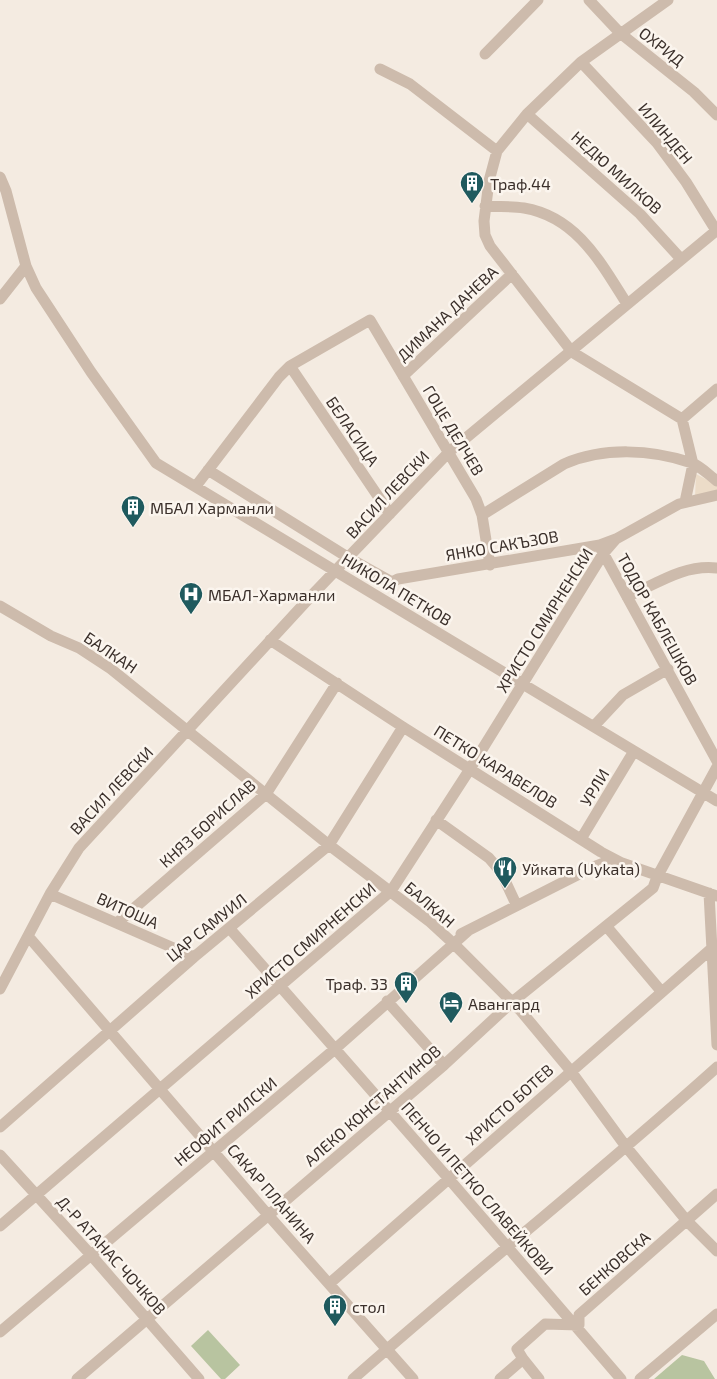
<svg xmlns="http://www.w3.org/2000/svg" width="717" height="1379" viewBox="0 0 717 1379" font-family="'Exo 2',sans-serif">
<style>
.green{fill:#b8c4a0}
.plaza{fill:#ecdcc8}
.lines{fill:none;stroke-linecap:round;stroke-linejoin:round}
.minor{stroke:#cdbbac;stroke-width:11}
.labels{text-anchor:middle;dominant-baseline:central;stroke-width:5;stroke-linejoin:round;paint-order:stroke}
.street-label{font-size:16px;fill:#3b302b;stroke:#fbf5ee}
.poi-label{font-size:16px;fill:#3b302b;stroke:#fbf5ee;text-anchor:start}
</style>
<rect width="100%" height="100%" fill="#f4ebe1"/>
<!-- green -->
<path class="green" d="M208 1330 240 1365 225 1379H221L191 1346Z
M682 1355 704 1361 715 1379H654Z"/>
<!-- plaza -->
<path class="plaza" d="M696 474 717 485V493L695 497Z"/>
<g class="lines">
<!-- minor -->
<path class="minor" d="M589 0 620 33 694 92 717 115
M668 0 581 62 527 114 497 151 489 181 484 221 485 235 490 246 572 352 682 419 693 464 685 502
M485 54 538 0
M581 62 657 143 686 182 717 232
M380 69 410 84 497 151
M527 114 640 214 681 259
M0 177 6 191 26 266 36 288 91 372 156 463 717 801
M485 206C498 207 511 206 524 208 577 217 601 263 627 304
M0 299 26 266
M290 366 390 514
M403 376 512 274
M682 419 717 389
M208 470 349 558 392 582 398 579 600 545 616 539 679 504 717 495
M196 486 279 377 290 366 370 320 476 499 482 515 490 565
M482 515 564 464C603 447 651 449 692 463 700 466 709 475 717 481
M601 549 717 761
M627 597C656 584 684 564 717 568
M0 606 51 636 79 648 111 669 329 845 429 921 454 944 520 1010 570 1070 627 1148 687 1221 717 1251
M270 640 403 727 601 852 622 863 717 896
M594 726 623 695 668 669
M436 820 489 858 501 872 516 904
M581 839 634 751
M709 893 717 1045
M50 894 194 957
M117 923 266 794 337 683
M607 927 661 991
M230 929 449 1179 621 1379
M461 934 591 868 604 863H618
M28 936 269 1216 413 1379
M0 989 50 894 79 848 314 593 449 452 717 230
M387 1001 444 1065
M0 1127 194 957 329 845 403 727
M0 1155 91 1255 199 1379
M0 1226 391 891 470 769 603 554 616 539
M330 1283 710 950
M0 1332 335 1049 468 931
M523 1359 539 1379
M77 1379 444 1065 511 1003 653 888 657 877 717 767
M353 1379C473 1273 598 1174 717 1067
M500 1379 523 1359 517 1349 545 1324 579 1325V1315L717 1194
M640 1379 717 1314"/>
</g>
<!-- icons -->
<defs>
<g id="building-pin" transform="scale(1.25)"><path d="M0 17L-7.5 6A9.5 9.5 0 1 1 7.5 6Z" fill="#1f5a5e" stroke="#fbf5ee"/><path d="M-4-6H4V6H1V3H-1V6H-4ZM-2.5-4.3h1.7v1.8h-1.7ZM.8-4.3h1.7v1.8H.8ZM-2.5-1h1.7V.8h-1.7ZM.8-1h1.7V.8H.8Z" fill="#fff"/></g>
<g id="hospital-pin" transform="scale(1.25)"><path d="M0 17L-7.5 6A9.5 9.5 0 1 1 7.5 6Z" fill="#1f5a5e" stroke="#fbf5ee"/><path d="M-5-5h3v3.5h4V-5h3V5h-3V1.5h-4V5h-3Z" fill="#fff"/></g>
<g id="restaurant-pin" transform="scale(1.25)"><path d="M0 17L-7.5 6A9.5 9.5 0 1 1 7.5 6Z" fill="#1f5a5e" stroke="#fbf5ee"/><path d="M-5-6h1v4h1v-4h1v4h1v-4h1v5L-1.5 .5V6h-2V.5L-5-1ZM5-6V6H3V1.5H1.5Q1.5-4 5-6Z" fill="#fff"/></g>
<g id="hotel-pin" transform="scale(1.25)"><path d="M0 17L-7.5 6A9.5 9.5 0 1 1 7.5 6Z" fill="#1f5a5e" stroke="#fbf5ee"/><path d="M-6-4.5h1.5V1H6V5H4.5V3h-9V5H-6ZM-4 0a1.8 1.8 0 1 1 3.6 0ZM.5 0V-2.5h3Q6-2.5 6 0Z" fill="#fff"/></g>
</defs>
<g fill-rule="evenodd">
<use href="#building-pin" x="472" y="183"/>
<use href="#building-pin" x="133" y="507"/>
<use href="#hospital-pin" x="191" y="594"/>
<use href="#restaurant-pin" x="505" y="868"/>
<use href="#building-pin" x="406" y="983"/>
<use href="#hotel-pin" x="451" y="1003"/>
<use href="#building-pin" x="335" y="1306"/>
</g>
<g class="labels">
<!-- street labels -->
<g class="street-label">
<text transform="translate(662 46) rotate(38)">ОХРИД</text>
<text transform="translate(666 133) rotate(50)">ИЛИНДЕН</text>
<text transform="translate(617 172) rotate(42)">НЕДЮ МИЛКОВ</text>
<text transform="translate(447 313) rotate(-43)">ДИМАНА ДАНЕВА</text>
<text transform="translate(454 430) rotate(59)">ГОЦЕ ДЕЛЧЕВ</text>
<text transform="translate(353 431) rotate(56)">БЕЛАСИЦА</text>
<text transform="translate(387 494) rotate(-47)">ВАСИЛ ЛЕВСКИ</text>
<text transform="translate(502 545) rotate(-10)">ЯНКО САКЪЗОВ</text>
<text transform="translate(397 589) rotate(31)">НИКОЛА ПЕТКОВ</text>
<text transform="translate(658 619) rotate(61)">ТОДОР КАБЛЕШКОВ</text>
<text transform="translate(544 620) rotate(-58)">ХРИСТО СМИРНЕНСКИ</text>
<text transform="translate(111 652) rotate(34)">БАЛКАН</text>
<text transform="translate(496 766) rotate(32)">ПЕТКО КАРАВЕЛОВ</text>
<text transform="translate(594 787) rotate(-59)">УРЛИ</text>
<text transform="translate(111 790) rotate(-47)">ВАСИЛ ЛЕВСКИ</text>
<text transform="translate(207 823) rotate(-42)">КНЯЗ БОРИСЛАВ</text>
<text transform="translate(430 904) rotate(41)">БАЛКАН</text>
<text transform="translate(128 910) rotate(24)">ВИТОША</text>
<text transform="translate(206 927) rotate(-39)">ЦАР САМУИЛ</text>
<text transform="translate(310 940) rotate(-41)">ХРИСТО СМИРНЕНСКИ</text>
<text transform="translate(509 1104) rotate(-42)">ХРИСТО БОТЕВ</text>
<text transform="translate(372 1105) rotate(-41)">АЛЕКО КОНСТАНТИНОВ</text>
<text transform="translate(225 1121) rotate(-40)">НЕОФИТ РИЛСКИ</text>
<text transform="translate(478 1188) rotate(49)">ПЕНЧО И ПЕТКО СЛАВЕЙКОВИ</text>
<text transform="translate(272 1193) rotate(49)">САКАР ПЛАНИНА</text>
<text transform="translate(112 1255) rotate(48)">Д-Р АТАНАС ЧОЧКОВ</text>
<text transform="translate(614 1263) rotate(-41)">БЕНКОВСКА</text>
</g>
<!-- poi labels -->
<g class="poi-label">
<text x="490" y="183">Траф.44</text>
<text x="150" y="507">МБАЛ Харманли</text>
<text x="208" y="594">МБАЛ-Харманли</text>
<text x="522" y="868">Уйката (Uykata)</text>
<text x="388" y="983" text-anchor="end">Траф. 33</text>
<text x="468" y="1003">Авангард</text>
<text x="352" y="1306">стол</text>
</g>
</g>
</svg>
